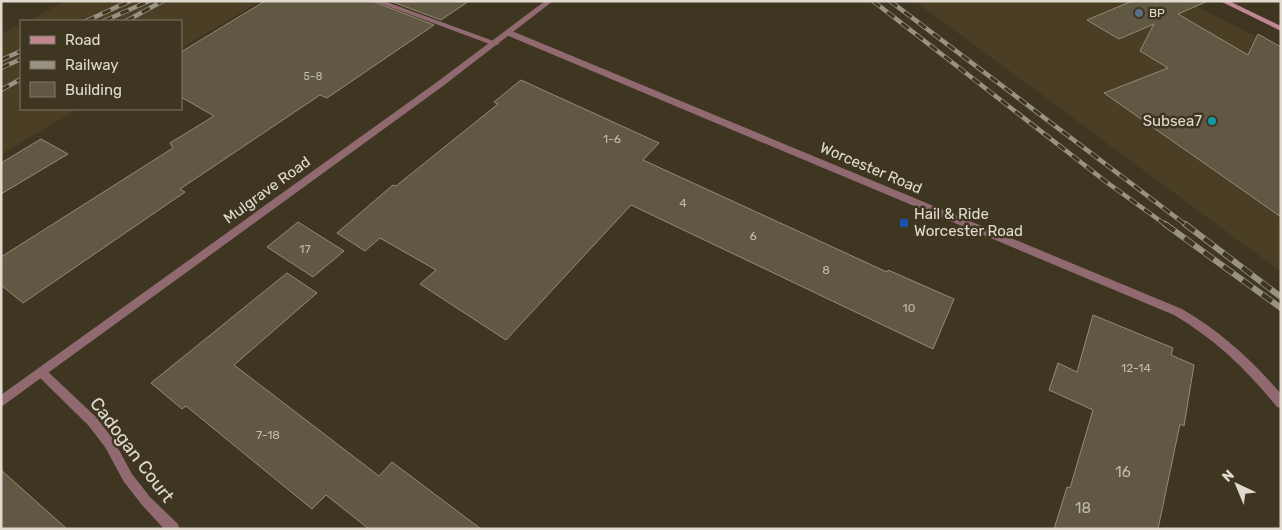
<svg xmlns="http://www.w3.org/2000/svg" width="1282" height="530" viewBox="0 0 1282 530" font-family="Rubik,sans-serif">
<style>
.built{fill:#4a3e24}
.building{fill:#615843;stroke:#958a74}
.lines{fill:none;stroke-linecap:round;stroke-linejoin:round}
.minor{fill:#906a70;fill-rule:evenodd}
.tertiary{fill:#906a70;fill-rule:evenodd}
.secondary{fill:#c18690;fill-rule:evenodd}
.rail-far1-casing{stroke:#999283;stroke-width:4.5}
.rail-casing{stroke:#999283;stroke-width:6}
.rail-far1{stroke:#3f3622;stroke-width:3;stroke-dasharray:9;stroke-linecap:butt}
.rail{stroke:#3f3622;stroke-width:4.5;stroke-dasharray:12;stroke-linecap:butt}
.service-dot{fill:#5c6f8a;stroke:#3f3622;stroke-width:2}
.culture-dot{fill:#0f9aa8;stroke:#3f3622;stroke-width:2}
.transit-dot{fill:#1a4fb4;stroke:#3f3622;stroke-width:2}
.labels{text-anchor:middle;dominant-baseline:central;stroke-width:5;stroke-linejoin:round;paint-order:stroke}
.far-number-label{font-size:11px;fill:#c0baac}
.far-poi-label{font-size:12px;fill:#e0dacf;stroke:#3f3622;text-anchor:start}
.number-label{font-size:12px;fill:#c0baac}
.poi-label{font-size:15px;fill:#e0dacf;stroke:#3f3622;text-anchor:end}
.street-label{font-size:15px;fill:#e0dacf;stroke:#3f3622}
.near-number-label{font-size:15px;fill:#c0baac}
.near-street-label{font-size:18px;fill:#e0dacf;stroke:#3f3622}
</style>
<rect width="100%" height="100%" fill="#3f3622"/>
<!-- built -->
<path class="built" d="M66 1H261L181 48V21H27Z
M915 1H1185L1281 49V272Z
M21 24V109H78L1 154V34Z"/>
<!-- building -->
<path class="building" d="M265 1H372L434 25 327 98 320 95 180 189 185 192 23 303 1 285V257L173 148 170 143 214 116 181 97V52Z
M390 1H469L441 20Z
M1132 1H1208L1178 14 1248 55 1258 34 1281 47V217L1104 93 1168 68 1140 51 1154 24 1119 39 1087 20Z
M521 80 659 143 643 160 887 272 888 270 954 299 933 349 631 205 506 340 420 284 436 270 380 238 365 251 337 233 393 185 396 186 498 104 494 102Z
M41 139 68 154 1 194V163Z
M298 222 344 251 313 277 267 247Z
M287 273 317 293 234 365 379 476 392 462 481 529H369L326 495 312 509 186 406 182 409 151 383Z
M1093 315 1173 348 1171 355 1194 365 1184 426 1180 424 1158 529H1054L1067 487 1070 488 1093 410 1049 390 1058 363 1077 372Z
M1 470 67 529H1Z"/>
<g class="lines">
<!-- minor -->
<path class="minor" d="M374 1H384L499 43 498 45H492Z
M506 31H512L1182 309C1220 331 1252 360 1281 394V408L1277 407C1247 370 1215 339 1174 315L506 35Z
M41 367 45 369 96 417 113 439 132 474 150 497 178 524 179 529H164L142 505 124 482 105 447 88 425 37 375 35 372 37 369Z"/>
<!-- tertiary -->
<path class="tertiary" d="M545 1H553L443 86 1 407V395L437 82Z"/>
<!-- secondary -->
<path class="secondary" d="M1220 1H1229L1281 26V31Z"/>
<!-- rail-far1 casing -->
<g class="rail-far1-casing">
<path id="rail-far1" d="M873 1 1105 181 1166 225
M890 1 1186 225
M86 21 130 1
M104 21 149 1
M126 21 163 1
M1 60 21 51
M1 68 21 59
M1 90 21 79"/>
</g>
<!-- rail casing -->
<g class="rail-casing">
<path id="rail" d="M1165 224 1281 308
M1185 224 1281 297"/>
</g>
<!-- rail-far1 -->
<use href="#rail-far1" class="rail-far1"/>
<!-- rail -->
<use href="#rail" class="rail"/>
</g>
<!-- markers -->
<circle class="service-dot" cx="1139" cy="13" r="5"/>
<circle class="culture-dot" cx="1212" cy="121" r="5"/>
<rect class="transit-dot" x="899" y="218" width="10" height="10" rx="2.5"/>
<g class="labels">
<!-- far-number labels -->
<g class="far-number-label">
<text x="313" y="76">5-8</text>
</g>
<!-- far-poi labels -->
<g class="far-poi-label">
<text x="1149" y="13">BP</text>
</g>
<!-- number labels -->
<g class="number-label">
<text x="612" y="139">1-6</text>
<text x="683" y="203">4</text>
<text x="753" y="236">6</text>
<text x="305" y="249">17</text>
<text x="826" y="270">8</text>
<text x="909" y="308">10</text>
<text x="1136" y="368">12-14</text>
<text x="268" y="435">7-18</text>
</g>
<!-- poi labels -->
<g class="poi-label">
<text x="1202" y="121">Subsea7</text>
<text x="914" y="214" text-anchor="start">Hail &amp; Ride<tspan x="914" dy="17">Worcester Road</tspan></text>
</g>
<!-- street labels -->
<g class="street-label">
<text transform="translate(871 168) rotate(23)">Worcester Road</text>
<text transform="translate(267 190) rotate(-36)">Mulgrave Road</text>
</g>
<!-- near-number labels -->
<g class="near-number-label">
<text x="1123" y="472">16</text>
<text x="1083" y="508">18</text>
</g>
<!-- near-street labels -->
<g class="near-street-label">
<text transform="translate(132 450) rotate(53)">Cadogan Court</text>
</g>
</g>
<!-- border -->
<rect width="1282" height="530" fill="none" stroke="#e0dacf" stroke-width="5"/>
<!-- legend -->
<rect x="20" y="20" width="162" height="90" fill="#3f3622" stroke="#7f7867"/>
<rect x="30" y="36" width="25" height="8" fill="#c18690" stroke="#7f7867"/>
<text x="65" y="45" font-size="15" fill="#e0dacf">Road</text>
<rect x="30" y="61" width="25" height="8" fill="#999283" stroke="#7f7867"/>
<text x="65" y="70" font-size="15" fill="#e0dacf">Railway</text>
<rect x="30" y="82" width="25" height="15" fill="#615843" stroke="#7f7867"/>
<text x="65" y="95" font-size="15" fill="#e0dacf">Building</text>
<!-- north arrow -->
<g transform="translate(1237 485) rotate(316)" stroke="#3f3622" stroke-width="4" paint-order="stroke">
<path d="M0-4L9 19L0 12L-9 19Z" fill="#e0dacf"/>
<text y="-8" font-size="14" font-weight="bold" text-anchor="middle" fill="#e0dacf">N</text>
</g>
</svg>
